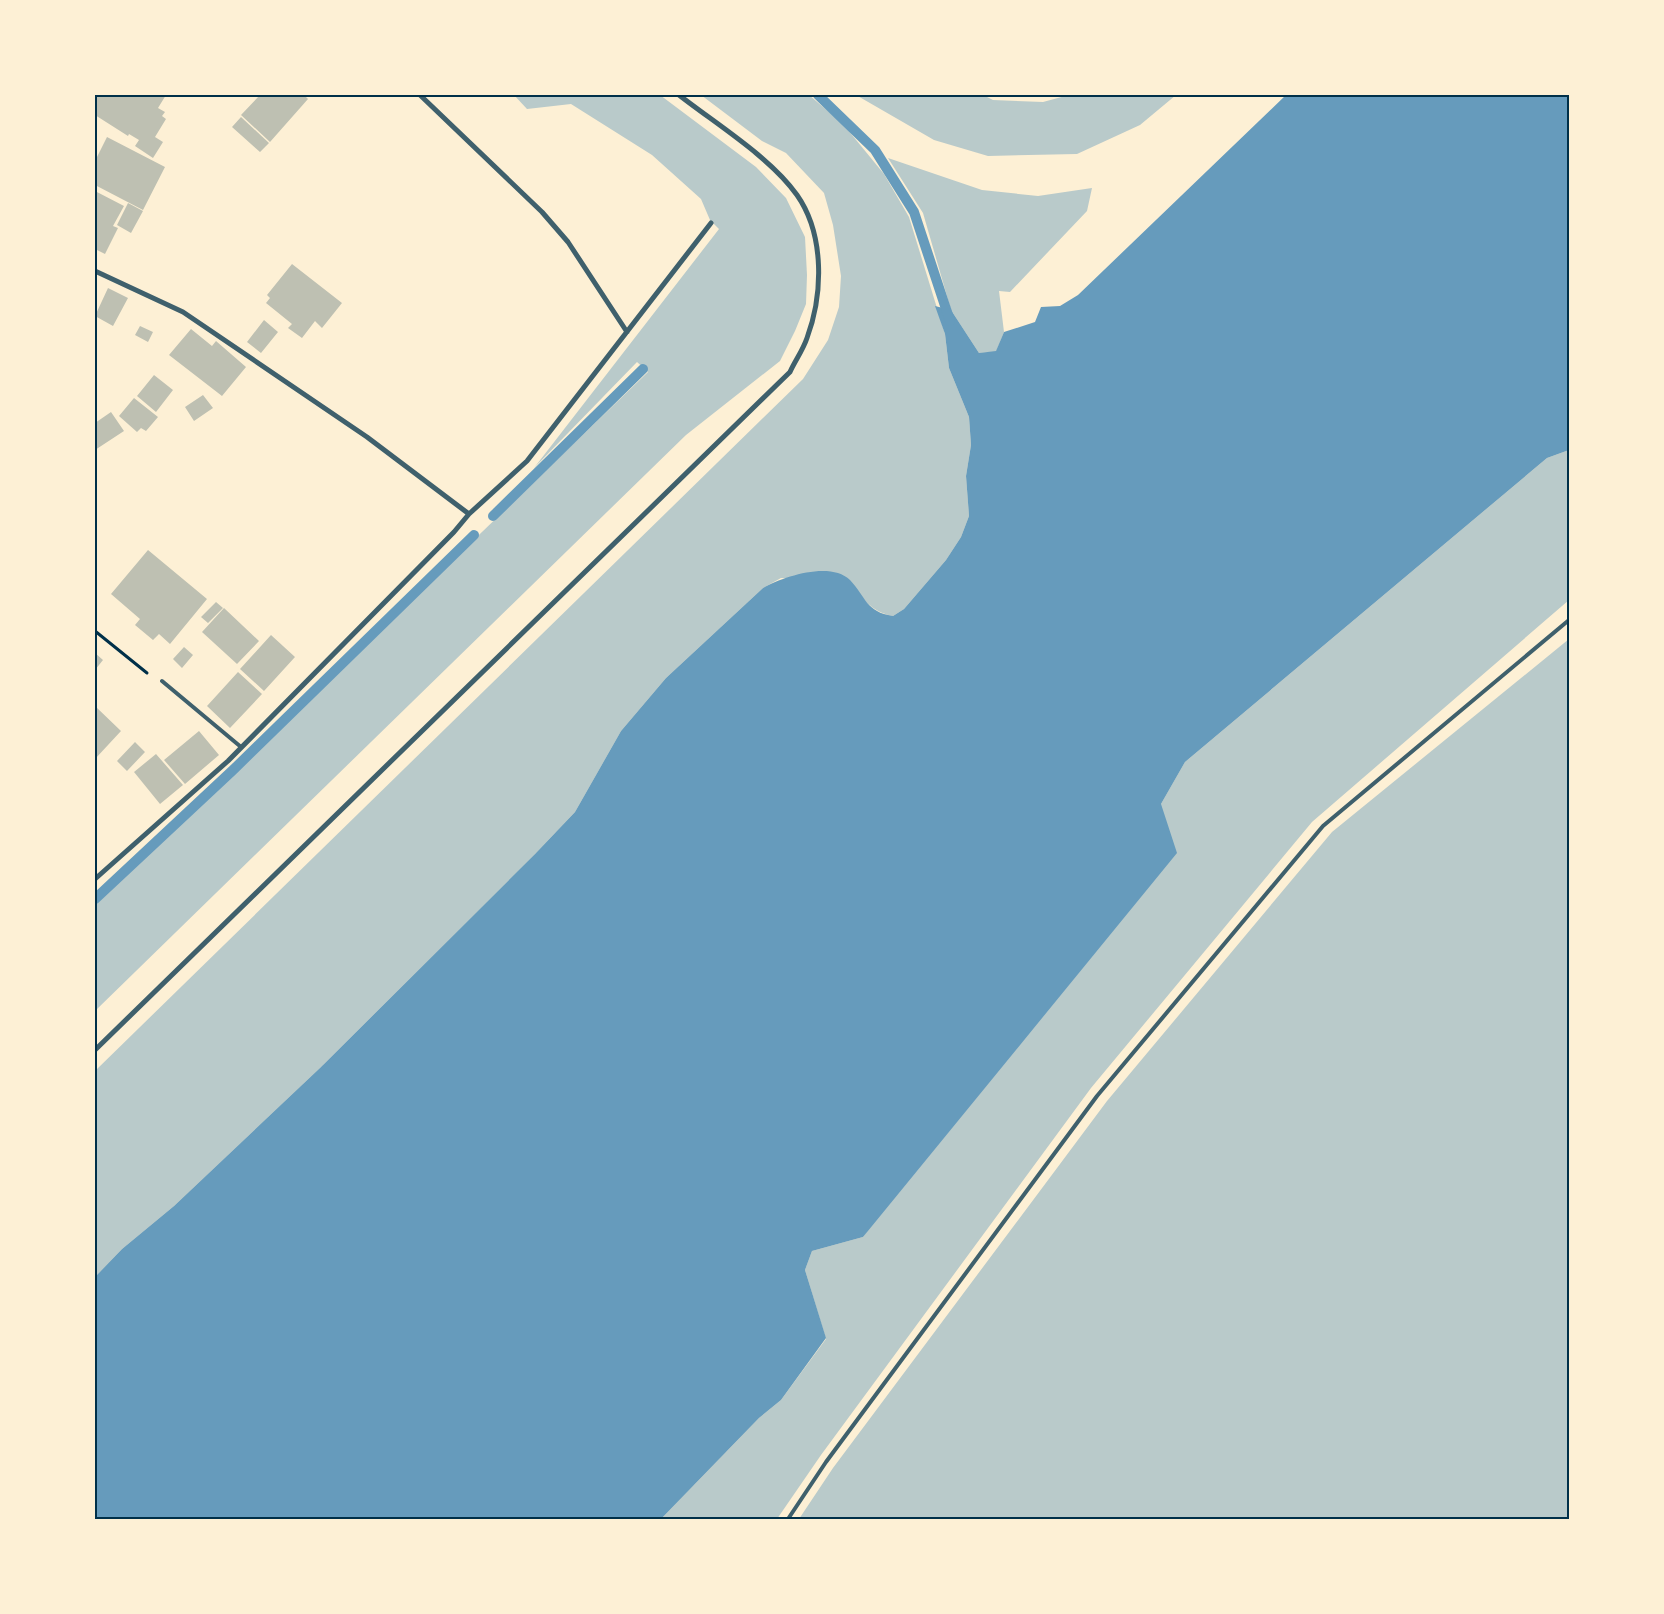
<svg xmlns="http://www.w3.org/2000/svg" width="1664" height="1614" viewBox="0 0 1664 1614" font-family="'PT Sans',sans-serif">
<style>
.green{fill:#b9caca}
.water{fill:#669bbc}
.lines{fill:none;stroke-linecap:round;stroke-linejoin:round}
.stream{stroke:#669bbc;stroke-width:10}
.building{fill:#bec0b2}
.path{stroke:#003049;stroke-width:3}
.service{stroke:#3f606c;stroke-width:4}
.minor{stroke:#3f606c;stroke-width:5}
.neatline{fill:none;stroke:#003049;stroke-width:2}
</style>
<rect width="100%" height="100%" fill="#fdf0d5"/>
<!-- green -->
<path class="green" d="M514 95H660L756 167 786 198 805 237 807 275 806 304 795 331 780 361 686 435 95 1011V905L648 372 637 362 534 468 719 229 710 220 701 199 652 155 571 104 527 109Z
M701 95H809L843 124 884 174 909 217 945 334 949 368 969 417 971 445 966 476 969 516 961 537 946 560 904 609 893 616C871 612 862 598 850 581L781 578 763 588 666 678 621 731 575 812 535 854 321 1067 174 1206 122 1249 95 1277V1071L803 379 828 340 839 307 841 276 833 225 824 193 786 153 762 141Z
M856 95H983L993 100 1043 102 1069 95H1176L1140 125 1077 154 988 156 934 140Z
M888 158 982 190 1038 196 1092 188 1087 211 1010 292 999 291 1004 332 996 352 979 353 951 310 923 213Z
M1569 450V600L1312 822 1091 1088 821 1455 777 1519H661L759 1418 781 1400 826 1339 805 1270 812 1251 863 1237 1161 804 1185 762 1547 458Z
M1569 639V1519H799L833 1468 1107 1101 1332 832Z"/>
<!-- water -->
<path class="water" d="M1286 95H1569V450L1547 458 1185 762 1161 804 1177 853 863 1237 812 1251 805 1270 826 1338 781 1400 759 1418 661 1519H95V1277L122 1249 174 1206 321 1067 535 854 575 812 621 731 666 678 763 588C784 576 831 561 850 580 866 597 866 612 893 616L904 609 946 560 961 537 969 516 966 476 971 445 969 417 949 368 945 334 935 306 951 310 979 353 996 351 1004 332 1035 322 1041 307 1060 306 1078 295Z"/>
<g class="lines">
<!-- stream -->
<path class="stream" d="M818 95 875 150 914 212 950 321
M493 516 643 369
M95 899 233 770 474 535"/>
</g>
<!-- building -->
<path class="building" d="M96 95H166L158 108 165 112 162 116 166 119 155 137 163 142 153 158 135 146 139 140 129 134 128 136 95 115Z
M260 95H304L308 99 270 142 241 115Z
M241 117 269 143 260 152 232 127Z
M107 137 165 167 143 210 95 185V161Z
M95 191 124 206 113 226 118 228 105 254 95 249Z
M128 203 143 211 131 233 117 225Z
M292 264 342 303 322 328 315 321 302 338 288 328 292 324 266 303 270 298 267 295Z
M108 288 128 298 113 326 95 316Z
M264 320 278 332 261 353 247 342Z
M140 326 153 332 148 342 135 335Z
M191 329 212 346 216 341 246 367 222 396 169 355Z
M154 375 173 390 156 412 137 396Z
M203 395 213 408 194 421 185 407Z
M134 398 158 417 146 431 141 428 137 432 119 416Z
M111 412 124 431 95 450V423Z
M148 550 207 599 170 644 159 634 153 640 135 625 140 619 111 594Z
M216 602 223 608 208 623 201 617Z
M224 608 259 641 237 664 202 632Z
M271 635 295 657 264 691 240 669Z
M184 647 193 655 182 668 173 659Z
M95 653 103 660 95 670Z
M238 672 262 694 230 728 207 706Z
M95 706 121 731 95 759Z
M199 731 219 755 185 784 164 760Z
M135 742 145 752 127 771 117 761Z
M156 754 183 785 160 804 134 772Z"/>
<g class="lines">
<!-- path -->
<path class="path" d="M95 631 147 673"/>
<!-- service -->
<path class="service" d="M162 681 241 747
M788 1519 826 1462 1097 1096 1323 826 1569 620"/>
<!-- minor -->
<path class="minor" d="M420 95 542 212 568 242 627 332
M95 271 183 312 367 437 469 514 454 532 228 761 95 879
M469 514 527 461 711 223
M95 1050 790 372C795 361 803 350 807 338 823 295 825 235 797 195 770 157 716 124 679 95"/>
</g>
<!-- border -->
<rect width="1664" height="1614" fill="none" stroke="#fdf0d5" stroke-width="192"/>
<rect x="96" y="96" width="1472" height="1422" class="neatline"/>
</svg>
